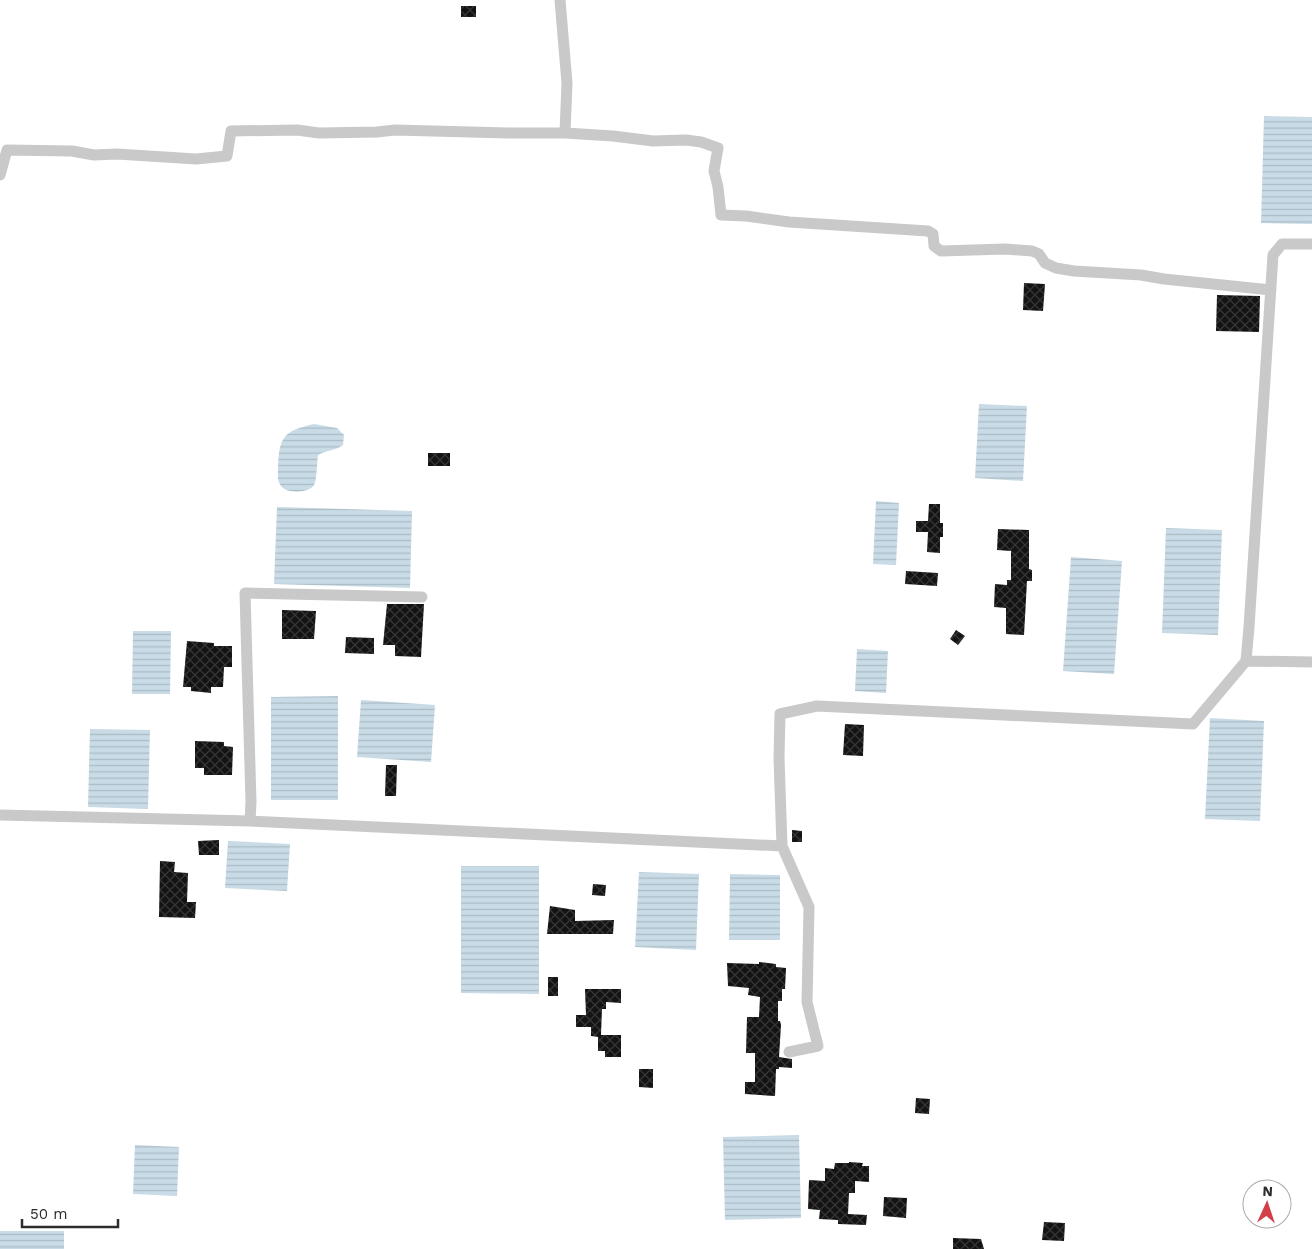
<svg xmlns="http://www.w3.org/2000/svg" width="1312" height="1249" viewBox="0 0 1312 1249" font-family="'Work Sans',sans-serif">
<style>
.water{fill:url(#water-rules)}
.building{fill:url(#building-cross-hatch)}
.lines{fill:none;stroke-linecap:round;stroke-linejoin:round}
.minor{stroke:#c9c9c9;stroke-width:11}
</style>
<defs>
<pattern id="water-rules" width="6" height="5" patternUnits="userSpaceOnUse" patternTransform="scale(1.25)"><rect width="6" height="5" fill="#c8dbe6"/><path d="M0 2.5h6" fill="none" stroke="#acbcc5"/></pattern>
<pattern id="building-cross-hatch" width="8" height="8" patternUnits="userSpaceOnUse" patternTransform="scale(1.25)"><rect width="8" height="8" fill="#131313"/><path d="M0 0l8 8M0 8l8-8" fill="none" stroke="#363636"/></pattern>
</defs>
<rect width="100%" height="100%" fill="#fff"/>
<!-- water -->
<path class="water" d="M1264 116 1312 117V224L1261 223Z
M979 404 1027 406 1023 481 975 478Z
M314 424 337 428 344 435 343 445C335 451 326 450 318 455 317 461 317 481 314 485 309 493 288 494 282 487 277 482 278 475 278 469 279 437 283 431 314 424Z
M876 501 899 503 896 565 873 564Z
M277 507 412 511 410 588 274 584Z
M1166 528 1222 530 1218 635 1162 633Z
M1071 557 1122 561 1114 674 1063 671Z
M133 631H171L170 694H132Z
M857 649 888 651 886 693 855 691Z
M338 696V800H271V697Z
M361 700 435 705 431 762 357 757Z
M1210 718 1264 721 1260 821 1205 819Z
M90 729 150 730 148 809 88 807Z
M228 841 290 844 287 891 225 888Z
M461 866H539V994L461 993Z
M639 872 699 874 696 950 635 947Z
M730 874 780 875V940H729Z
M799 1135 801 1218 725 1220 723 1137Z
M135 1145 179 1147 177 1196 133 1194Z
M0 1231H64V1249H0Z"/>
<!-- building -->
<path class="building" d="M461 6H476V17H461Z
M1024 283 1045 284 1043 311 1023 310Z
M1217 295 1260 296 1259 332 1216 331Z
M428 453H450V466H428Z
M929 504H940V523H943V537H940V553L927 552 928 532H916V521H928Z
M998 529 1029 530V569L1032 570V581H1027L1024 635 1006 634V608L994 607 995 584 1007 585V580H1011V551L997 550Z
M906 571 938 573 937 586 905 584Z
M387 604H424L421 657 395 656V645H383Z
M282 610 316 611 314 639H282Z
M956 630 965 636 958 645 950 639Z
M346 637 374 638V654L345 653Z
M187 641 214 643V646H232V667H224L223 687H211V693L191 691V687H183Z
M845 724 864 725 863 756 843 755Z
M195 741 224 742V746L233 747 232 775H204V768H195Z
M386 765H397L396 796H385Z
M792 830 802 831V842H792Z
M219 840V855H199L198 841Z
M160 861 175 862 174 872 188 873 187 902H196L195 918 159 917Z
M593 884 606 885 605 896 592 895Z
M550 906 575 910V921L614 920 613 934H547Z
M759 962 776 964V967L786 968 785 989H782V1001H778V1021H780L781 1025 779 1057 792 1059V1068L779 1067V1069H776L775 1096 745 1094V1082H755V1053H746L747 1017H759L760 997 748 995 749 988 728 986 727 963 759 964Z
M548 977H558V996H548Z
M585 989H621V1003L606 1002V1009H602L601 1035H621V1057H605V1051H598V1037L591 1036V1027H576V1015H586Z
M639 1069H653V1088L639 1087Z
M916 1098 930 1099 929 1114 915 1113Z
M849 1162 863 1163 862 1166H869V1182L855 1181V1193H849L848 1214 867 1215 866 1225 838 1224V1220L819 1219 820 1210 808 1209 809 1180 825 1181V1168L834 1169 835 1163H849Z
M884 1197 907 1198 906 1218 883 1216Z
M1044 1222 1065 1223 1064 1241 1042 1240Z
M953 1238 981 1239 984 1249H953Z"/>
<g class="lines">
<!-- minor -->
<path class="minor" d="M560 0 567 83 565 133 613 136 653 141 686 140 701 142 718 148 714 171 718 187 721 215 746 216 789 222 928 231 933 234 934 246 941 251 1005 249 1032 251 1039 254 1045 263 1056 268 1074 271 1141 275 1164 279 1271 290
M0 175 7 150 72 151 94 155 117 154 196 159 227 156 231 131 297 130 319 133 377 132 395 130 508 133H565
M1312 244H1282L1273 255 1249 627 1246 661 1312 662
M0 815 250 821 782 846
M250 821 251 802 245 593 422 597
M789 1052 818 1046 807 1002 809 907 782 846 779 758 780 714 817 706 1193 724 1246 661"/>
</g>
<!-- north arrow -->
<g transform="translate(1267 1204) rotate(3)"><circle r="24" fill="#ffffff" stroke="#ababab"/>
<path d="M0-4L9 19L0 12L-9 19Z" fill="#d23f49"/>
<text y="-8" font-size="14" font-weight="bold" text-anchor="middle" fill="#2c2c2c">N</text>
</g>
<!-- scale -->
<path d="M22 1219v8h96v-8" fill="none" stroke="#2c2c2c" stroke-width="2.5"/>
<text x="30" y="1219" font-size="15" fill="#2c2c2c" stroke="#ffffff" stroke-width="4" paint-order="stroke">50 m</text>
</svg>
